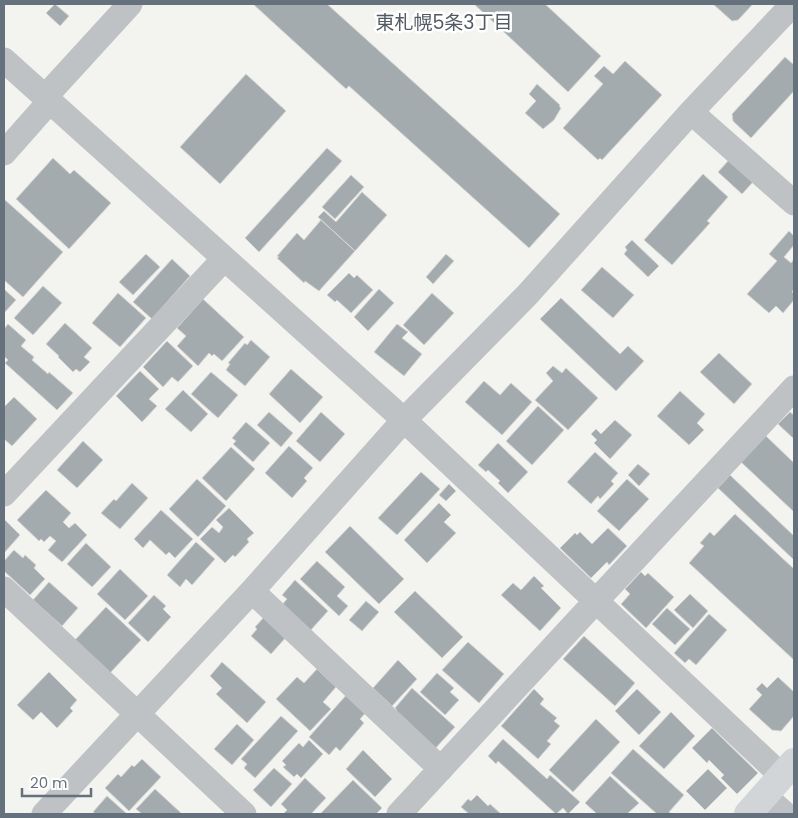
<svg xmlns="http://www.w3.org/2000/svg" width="798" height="818" viewBox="0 0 798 818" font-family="Poppins,'Noto Sans JP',sans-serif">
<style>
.building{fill:#a4abaf;stroke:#d4d4d2}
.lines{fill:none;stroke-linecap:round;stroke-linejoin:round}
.street{stroke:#bfc2c4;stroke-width:25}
.secondary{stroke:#d1d5d8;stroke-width:28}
.labels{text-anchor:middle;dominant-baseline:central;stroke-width:5;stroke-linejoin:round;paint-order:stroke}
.neighbourhood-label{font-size:19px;fill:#525b63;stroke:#fff}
</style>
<rect width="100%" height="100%" fill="#f3f3f0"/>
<!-- building -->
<path class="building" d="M55 4 69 16 60 26 46 13Z
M253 4H327L560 214 529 248 349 86 346 89Z
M474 4H545L601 56 568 92Z
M713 4H753L738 20 732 21Z
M785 57 794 65V91L751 138 733 121 732 114Z
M625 61 662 95 602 160 600 158 598 160 563 128 603 84 594 76 604 66 613 74Z
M246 74 286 111 220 184 180 147Z
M537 84 560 105 559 106 561 108 554 120 543 129 525 113 536 101 529 94Z
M327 148 342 161 259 252 245 238Z
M53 158 70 174 74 170 111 203 69 249 16 199Z
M729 160 753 182 742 194 718 172Z
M703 174 728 197 707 221 710 223 672 265 644 240Z
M351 175 364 187 335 219 322 207Z
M362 192 387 215 355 251 318 217 324 211 336 222Z
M4 199 63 252 23 297 4 280Z
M321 220 355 251 319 291 305 281 304 283 277 258 279 257 277 256 297 233 304 240Z
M789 231 794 236V245L784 257 791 263 794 259V289L792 292 794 294V300L783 313 776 306 769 313 747 294 777 261 769 254Z
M632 240 659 266 648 277 624 254 627 250 625 247Z
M146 254 160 267 133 295 119 282Z
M446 254 454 261 433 284 426 277Z
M172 259 190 276 152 319 133 302Z
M602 267 634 295 613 318 581 290Z
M349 273 354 278 357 275 373 290 351 313 337 300 335 302 327 295Z
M43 286 62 303 33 335 14 318Z
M4 289 16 300 4 313Z
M379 289 394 303 368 331 354 317Z
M118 293 146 318 120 347 92 323Z
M432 293 454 313 424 345 403 325Z
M561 298 620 354 628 346 644 361 616 391 540 319Z
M203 299 244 337 222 361 214 354 212 356 209 353 198 366 177 346 186 336 177 328Z
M65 323 92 348 84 357 90 362 80 372 76 369 73 372 58 357 59 356 46 344Z
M8 324 26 340 21 346 34 357 32 360 48 374 49 372 73 393 57 410 5 363 8 360 4 356V329Z
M397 324 408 332 402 338 422 354 404 376 374 352Z
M251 340 270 357 245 386 226 370 230 364 228 363 245 343 247 345Z
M167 341 193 366 178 382 172 377 163 387 143 367Z
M719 353 752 384 734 404 700 372Z
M553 366 562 373 566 368 598 398 568 430 535 400 553 381 546 373Z
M291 369 323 397 300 423 269 394Z
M140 371 159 389 149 399 157 406 142 422 116 396Z
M211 372 238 395 218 418 191 394Z
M484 381 500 395 511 383 532 402 502 435 465 402Z
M183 390 208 414 191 432 165 409Z
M680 391 705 414 697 423 704 430 689 445 657 416Z
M14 397 37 419 12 446 4 439V407Z
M538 406 564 430 532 465 506 441Z
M269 412 293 433 281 447 257 425Z
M321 412 345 434 320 462 296 441Z
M790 412 794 415V439L778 424Z
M615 420 632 435 610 459 594 443 597 440 591 434 596 429 601 434Z
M246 422 270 443 253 462 233 444 236 441 232 438Z
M766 436 794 463V512L741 462Z
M83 441 103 460 77 488 57 470Z
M498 443 528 472 508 493 498 483 500 481 488 470 486 472 478 465Z
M289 446 313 468 304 478 307 481 292 498 265 473Z
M231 447 255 469 226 501 202 478Z
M595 452 618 473 611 481 614 484 600 499 598 496 591 504 567 482Z
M638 464 650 474 639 486 628 475Z
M421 472 440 489 397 535 378 518Z
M730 475 794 536V560L718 488Z
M197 479 226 506 198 537 169 509Z
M627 479 649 499 619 531 597 511Z
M132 483 148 498 120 529 101 513 114 499 116 501Z
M449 484 456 491 446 501 439 495Z
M46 490 71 513 63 522 69 528 75 523 87 535 62 562 48 550 56 541 50 536 44 542 41 539 39 541 17 520Z
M439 503 451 515 444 522 456 533 427 563 404 540Z
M229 508 254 533 247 539 249 542 235 557 233 555 225 563 200 539 212 527 219 533 223 527 216 520Z
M161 510 193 539 175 558 169 552 166 555 150 540 143 548 134 539Z
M735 514 794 569V660L689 563 704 546 700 543 710 532 714 536Z
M4 519 20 535 4 553Z
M350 526 404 579 379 604 325 552Z
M608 528 627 546 609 565 607 562 591 578 560 548 575 533 577 535 580 532 592 544Z
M196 542 215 559 192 585 186 579 180 587 167 575Z
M86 543 111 567 92 587 67 564Z
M14 550 23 558 25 555 36 565 34 568 45 579 30 595 4 571V561Z
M317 561 345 587 337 596 348 606 339 616 300 579Z
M120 569 148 596 125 620 97 594Z
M641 572 645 576 648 573 674 597 646 628 621 604 630 594 625 589Z
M534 576 544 586 541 588 561 608 540 631 501 595 513 583 521 590Z
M295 580 328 611 309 632 281 606 287 599 282 595Z
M49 582 78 608 62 626 33 600Z
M415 591 463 637 442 658 394 612Z
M690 594 708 611 693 628 674 610Z
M154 595 166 606 163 609 171 617 148 642 128 623Z
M366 601 379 612 362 631 349 620Z
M106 607 141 640 109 674 74 641Z
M667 608 690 629 675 645 652 624Z
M709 614 727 630 696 665 689 659 685 663 674 653Z
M266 615 288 635 271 654 251 636 257 629 255 627Z
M584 636 635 683 615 706 563 659Z
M468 642 504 674 479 703 442 670Z
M398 660 417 679 392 706 373 688Z
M222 662 266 702 247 723 216 694 222 688 210 676Z
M317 669 336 687 323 702 331 709 310 731 276 699 297 677 304 683Z
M49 672 77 700 70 708 73 711 57 728 41 712 33 720 17 705Z
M437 673 454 688 450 692 459 700 445 715 420 692Z
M778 677 794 692V716L781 731 772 730 749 709 762 695 756 689 762 683 767 688Z
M412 688 455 727 432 752 392 715 397 710 395 708Z
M534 689 544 699 540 704 557 718 554 721 560 726 547 741 551 744 538 759 501 726Z
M637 689 661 712 639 735 615 711Z
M349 692 368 710 360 719 364 723 340 751 336 747 329 755 309 737Z
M671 712 695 736 664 769 639 746Z
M281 716 298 731 255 778 244 768 247 764 241 759Z
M596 719 620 742 573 792 549 770Z
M237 724 254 740 232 765 214 749Z
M712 728 758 773 737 794 721 778 724 775 709 760 707 763 692 748Z
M503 739 547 779 550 775 580 802 568 814 563 808 556 814 498 761 496 764 488 756Z
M309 740 323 754 301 778 297 774 294 777 283 767 286 765 282 761 299 743 303 747Z
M633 749 684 795 669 812 672 814H657L611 773Z
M363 750 392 779 375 797 346 769Z
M142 759 161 777 129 811 105 788 118 774 121 777 132 765 134 767Z
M274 768 292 784 271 807 253 790Z
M708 769 727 788 705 810 686 791Z
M610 776 639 803 627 814H597L585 803Z
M305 778 326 798 311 814H283L287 810 281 804Z
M353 780 382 808 376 814H320Z
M155 789 181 813 180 814H142L136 809Z
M477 795 488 806 490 804 501 814H469L461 807 468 799 471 801Z
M107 796 127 814H96L93 812Z"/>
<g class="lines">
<!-- street -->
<path class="street" d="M4 60 404 420 596 601 399 814
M45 97 130 4
M691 112 794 203
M4 153 50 101
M4 494 224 259
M4 589 244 814
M252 591 441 769
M782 776 596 601 794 388
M765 796 785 814
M44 814 252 591 404 420 528 294 691 112 793 4"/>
<!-- secondary -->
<path class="secondary" d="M748 814 794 762"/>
</g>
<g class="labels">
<!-- neighbourhood labels -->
<g class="neighbourhood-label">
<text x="444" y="22">東札幌5条3丁目</text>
</g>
</g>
<!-- border -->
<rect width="798" height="818" fill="none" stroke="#65717d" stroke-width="10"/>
<!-- scale -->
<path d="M22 788v8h69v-8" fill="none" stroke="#65717d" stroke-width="2.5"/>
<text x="30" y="788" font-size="15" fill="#65717d" stroke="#ffffff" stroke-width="4" paint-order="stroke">20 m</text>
</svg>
